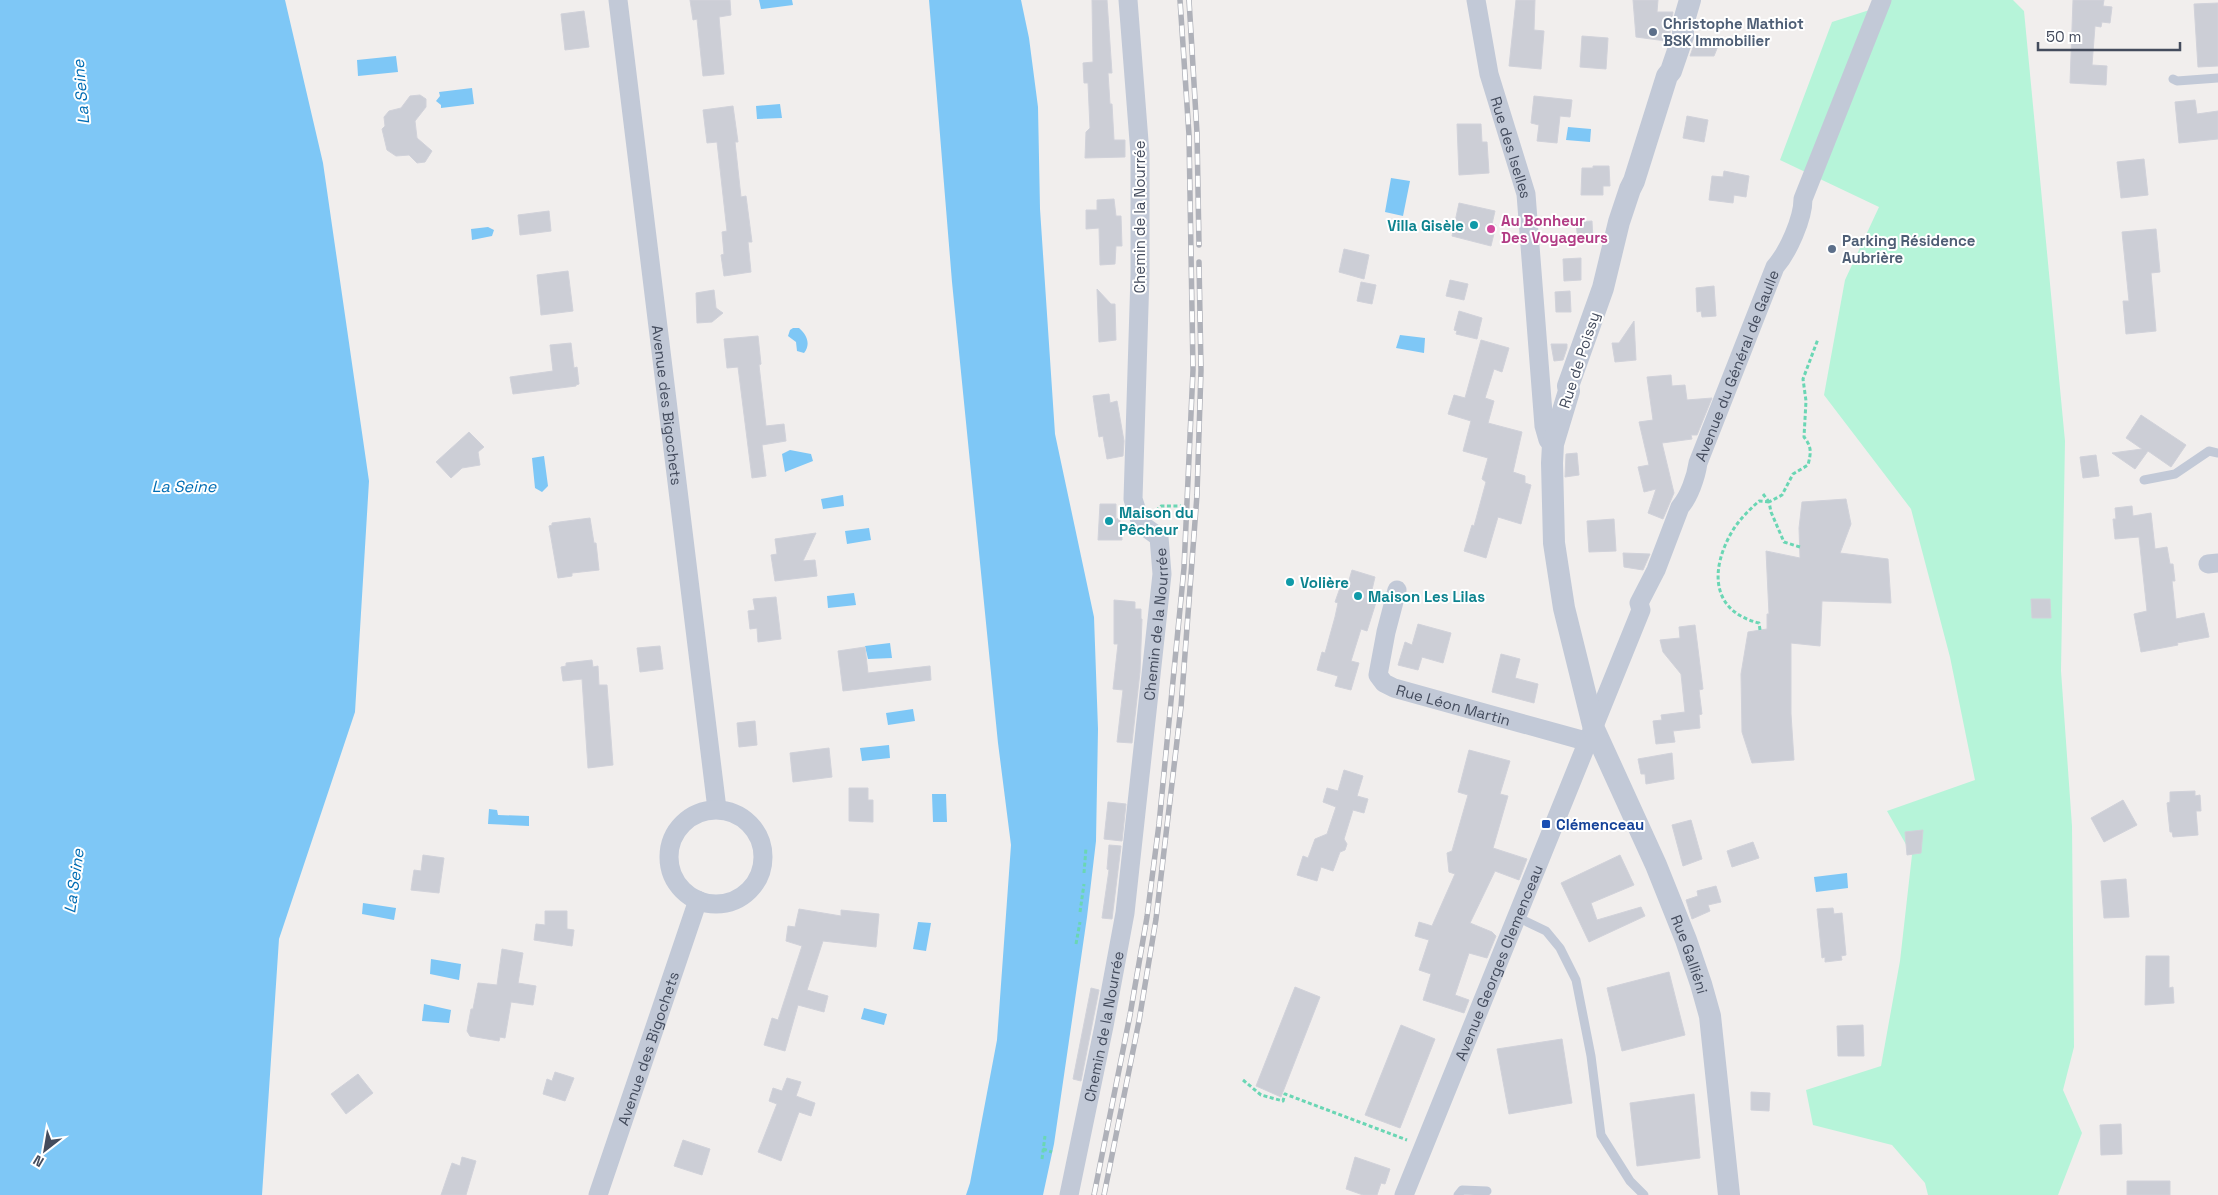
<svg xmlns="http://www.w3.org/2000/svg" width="2218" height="1195" viewBox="0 0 2218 1195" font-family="'Space Grotesk',sans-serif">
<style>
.green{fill:#b6f4d9}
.water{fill:#7ec7f6}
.building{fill:#ccced6;stroke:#d1d2da}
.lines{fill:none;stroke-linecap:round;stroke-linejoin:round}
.path{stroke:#6ad6b4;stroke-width:3;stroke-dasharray:4 2.5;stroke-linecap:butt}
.service{stroke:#c2c9d7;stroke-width:9}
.minor{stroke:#c2c9d7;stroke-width:19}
.tertiary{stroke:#c2c9d7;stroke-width:22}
.rail-casing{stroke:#afb1b9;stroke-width:5.5}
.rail{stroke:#fff;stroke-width:4;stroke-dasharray:11;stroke-linecap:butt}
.service-dot{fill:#5c6f8a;stroke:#fff;stroke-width:2}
.culture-dot{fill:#0f9aa8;stroke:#fff;stroke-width:2}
.hotel-dot{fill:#d1479c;stroke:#fff;stroke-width:2}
.transit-dot{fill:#1a4fb4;stroke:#fff;stroke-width:2}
.labels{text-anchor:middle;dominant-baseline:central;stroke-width:4;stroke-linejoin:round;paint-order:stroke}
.service-label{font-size:15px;font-weight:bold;fill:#4e5e75;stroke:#fff;text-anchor:start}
.street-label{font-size:15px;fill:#444c5d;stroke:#fff}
.hotel-label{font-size:15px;font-weight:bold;fill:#b23c85;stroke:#fff;text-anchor:start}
.culture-label{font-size:15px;font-weight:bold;fill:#0d838f;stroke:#fff;text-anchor:start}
.transit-label{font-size:15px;font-weight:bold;fill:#164399;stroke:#fff;text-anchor:start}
.water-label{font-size:16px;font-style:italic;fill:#006db4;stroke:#fff}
</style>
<rect width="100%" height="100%" fill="#f1eeed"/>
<!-- green -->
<path class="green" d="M1885 0H2013L2024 11 2065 441 2061 671 2072 826 2074 1047 2063 1090 2082 1133 2058 1195H1928L1925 1183 1892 1145 1813 1125 1806 1090 1881 1066 1900 961 1912 855 1887 811 1975 780 1950 657 1911 509 1824 395 1845 280 1879 207 1780 160 1832 22 1882 6Z"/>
<!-- water -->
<path class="water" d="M0 0H285L323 163 369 481 355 712 279 939 262 1195H0Z
M759 0H792L793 5 761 9Z
M929 0H1021L1029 38 1038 107 1040 209 1055 434 1094 617 1098 729 1096 841 1087 917 1054 1144 1043 1195H966L970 1183 997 1040 1011 845 998 743 952 282Z
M396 56 398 72 358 76 357 60Z
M472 88 474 104 441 108V105L436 101 440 96 439 92Z
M780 104 782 118 757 119 756 106Z
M1568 127 1591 129 1590 142 1566 140Z
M1391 178 1410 181 1403 216 1385 212Z
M488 227 494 230 492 236 472 240 471 229Z
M793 328H799C807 335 811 344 804 353L797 351 796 342 788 336 790 330Z
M1400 335 1425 338 1424 353 1396 348Z
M790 450 811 454 813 461 785 472 782 454Z
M544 456 548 486 542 492 535 488 532 458Z
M843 495 844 506 823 509 821 499Z
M869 528 871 540 847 544 845 531Z
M854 593 856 605 828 608 827 596Z
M890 643 892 658 868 659 865 646Z
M913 709 915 721 888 725 886 713Z
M889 745 890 758 862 761 860 748Z
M932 794H946L947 822H933Z
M489 809 497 810 498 815 529 816V826L488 824Z
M1847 873 1848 888 1816 892 1814 877Z
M363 903 396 908 394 920 362 914Z
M918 922 931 923 926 951 913 949Z
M431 959 461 964 459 980 430 974Z
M424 1004 451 1010 449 1023 422 1021Z
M864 1008 887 1014 884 1025 861 1019Z"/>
<!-- building -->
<path class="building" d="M690 0H730L731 15 719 17 724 74 703 76 697 19 693 20Z
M1092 0H1107L1112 73H1108L1110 104H1112L1114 140H1125V157L1085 158 1086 132 1090 128 1088 83H1084L1083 63 1093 62Z
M1516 0H1535L1534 30 1544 31 1541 69 1509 66Z
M1633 0H1658L1657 12H1673L1670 33 1666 41 1636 37Z
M2073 0H2104L2103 6 2112 7 2110 23 2102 22 2101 27 2095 26 2092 65 2107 66 2106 85 2070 83Z
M2218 3V66L2198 67 2194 4Z
M584 11 589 47 565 50 561 14Z
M1582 36 1608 38 1606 69 1580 67Z
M1720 41 1714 56H1690L1695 42Z
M420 95 426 99V107L415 121 417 138 432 151 425 162 417 163 409 155 396 156 387 150 382 129 385 126 384 117 389 111 401 108 410 96Z
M1534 96 1572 100 1570 117 1560 116 1557 143 1537 141 1539 125 1531 123Z
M2195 100 2197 114 2218 111V139L2179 143 2175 102Z
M733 106 738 142H735L741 197 746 196 752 242H748L751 272 724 276 721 255 724 254 722 232 727 231 717 142 707 143 703 110Z
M1687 116 1708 120 1704 142 1683 138Z
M1457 124H1481L1482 142H1487L1489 173 1459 175Z
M2144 159 2148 195 2121 198 2117 162Z
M1593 166H1609L1610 186H1603V195H1581L1582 168H1593Z
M1724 171 1749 176 1746 197 1734 195 1733 203 1709 200 1712 176 1723 177Z
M1114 199 1116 216H1121L1122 246H1116L1115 264 1100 265 1099 228 1086 229V210H1097V200Z
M1459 203 1495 211 1492 224 1496 225 1491 246 1452 236Z
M549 211 551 231 520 235 518 215Z
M1592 221 1593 241 1578 242 1576 222Z
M2156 229 2160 272 2151 273 2156 331 2126 334 2123 301H2129L2122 232Z
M1344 249 1369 255 1364 279 1339 272Z
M1581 258V280L1564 281 1563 259Z
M568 271 573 311 541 315 537 275Z
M1450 280 1468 284 1464 300 1446 296Z
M1361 282 1376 285 1372 304 1357 301Z
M1714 286 1716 316 1702 317 1701 311 1697 312 1696 288Z
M1097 289 1111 304H1115L1116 340 1099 342Z
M714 290 716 308 723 313 712 322 697 323 696 293Z
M1570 291 1571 312H1556L1555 292Z
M1459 311 1482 318 1477 339 1456 334 1457 331 1454 330Z
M1634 321 1636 360 1615 362 1612 343H1619Z
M758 336 761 364 759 365 766 426 784 424 786 441 762 445 766 476 752 478 738 367 727 368 724 339Z
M1481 340 1509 348 1502 372 1494 369 1485 398 1494 401 1488 423 1522 432 1513 472 1525 476V483L1531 485 1521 524 1498 517 1486 558 1464 551 1472 525 1474 526 1486 482 1482 479 1488 458 1463 451 1471 421 1448 414 1454 395 1465 398Z
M571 343 574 368 577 367 579 384 576 385V386L513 394 510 377 553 371 550 345Z
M1551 344H1567V348L1563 360 1554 361Z
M1671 375 1672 386 1685 385 1687 400 1712 398 1697 435H1691L1692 439 1662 443 1674 493 1663 519 1648 513 1656 489 1644 492 1638 467 1649 465 1639 422 1653 420 1647 377Z
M1109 394 1110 403 1117 401 1124 441 1123 456 1107 459 1103 436 1099 437 1093 396Z
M2141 415 2186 445 2171 467 2148 451 2135 469 2112 453 2142 449 2126 438Z
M469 432 484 447 478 452 480 465 462 468 451 478 436 462Z
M1577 453 1579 475 1565 477 1566 454Z
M2096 455 2099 476 2083 478 2080 457Z
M1846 499 1851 524 1840 553 1888 559 1891 603 1822 601 1820 646 1791 643V714L1794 760 1752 763 1742 732 1741 674 1748 632 1767 629V614H1769L1766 551 1800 558 1799 528 1802 502Z
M1100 504H1116V519L1120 518V524H1122V540H1098Z
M2132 506 2133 516 2151 513 2155 549 2167 547 2170 564H2173L2175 581H2172L2176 619 2204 613 2209 637 2177 643 2178 645 2141 652 2134 614 2147 611 2139 537 2115 539 2113 519H2116L2115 508Z
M590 518 594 543H596L599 570 572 573V576L558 578 549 526 552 525V523Z
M1614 519 1616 551 1589 552 1587 521Z
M816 533 803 561 815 560 817 576 775 581 771 555 777 554 775 539Z
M1623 553 1650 554 1643 570 1624 567Z
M1352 570 1375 577 1371 594 1378 596 1367 631 1361 629 1351 661 1359 663 1351 690 1335 686 1338 676 1317 670 1322 652 1325 653 1335 617 1338 603 1335 602 1341 585 1347 587Z
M776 597 781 639 758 642 757 628 750 629 748 611 755 610 753 599Z
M2031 599H2050L2051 618H2032Z
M1114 600 1135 602V609H1141V619H1142L1140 672 1132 743 1117 742 1123 690 1113 689 1118 644H1114Z
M1418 624 1451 633 1443 663 1422 657 1418 670 1398 665 1405 642 1412 645Z
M1695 625 1703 689 1699 690 1702 714 1699 715 1700 728 1673 731 1675 742 1656 744 1653 721 1662 720 1661 715 1685 712 1681 674 1663 652 1660 640 1680 638 1679 627Z
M660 646 663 669 640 672 637 648Z
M865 647 868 673 930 666 931 680 843 691 838 651Z
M1501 654 1520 659 1515 678 1538 684 1534 703 1492 692Z
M592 660 593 667 598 666 599 685H607L613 765 588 768 582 679 563 681 561 667 566 666V663Z
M755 721 757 745 739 747 737 723Z
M829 748 832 777 793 782 790 753Z
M1469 750 1510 761 1500 794 1508 796 1493 848 1527 859 1519 880 1495 871 1470 923 1492 932 1496 936 1487 958 1469 953 1455 995 1469 1000 1464 1013 1423 1000 1431 974 1419 970 1429 940 1415 936 1419 922 1432 926 1455 874 1449 872 1447 853 1452 851 1468 795 1458 792Z
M1672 753 1674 779 1646 784 1645 774H1641L1638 759Z
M1344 770 1363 776 1357 796 1368 799 1364 813 1353 810 1344 839 1347 844 1345 850 1340 852 1333 871 1321 867 1317 881 1297 875 1303 856 1308 858 1315 839 1327 834 1336 807 1323 802 1327 788 1338 791Z
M849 788H868V800H873V822L849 821Z
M2195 791V796L2200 795 2201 811H2196L2198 835 2173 837 2172 832H2170L2167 803 2170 802V792Z
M2123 800 2137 825 2104 842 2091 818Z
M1108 802 1126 804 1122 841 1104 839Z
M1691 820 1702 859 1683 866 1672 825Z
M1923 830 1921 853 1907 855 1905 832Z
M1753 842 1759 858 1732 867 1727 851Z
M1109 845 1121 846 1112 919 1102 918 1109 870 1107 869Z
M423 855 444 858 439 893 411 890 414 870 421 871Z
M1620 855 1634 885 1591 903 1597 920 1641 907 1645 916 1589 942 1561 883Z
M2126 879 2129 917 2104 918 2101 881Z
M1716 886 1721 902 1708 905 1710 911 1692 919 1686 900 1698 896 1697 891Z
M1833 908 1834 914 1842 913 1846 955 1841 956 1842 960 1825 962V957L1822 958 1817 909Z
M799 909 841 916V910L879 914 876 947 823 941 807 990 828 996 824 1012 798 1005 785 1051 764 1045 772 1018 778 1020 802 946 786 941 788 926 795 927Z
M545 911H567V929L574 930 572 946 534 940 536 924 545 925Z
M502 949 523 953 518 983 536 986 533 1005 511 1002 505 1038 500 1037 499 1041 470 1036 467 1031 471 1009H473L478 983 497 985Z
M2146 956H2169V988L2173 987 2174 1003 2145 1005Z
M1669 972 1685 1035 1622 1051 1607 988Z
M1295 987 1320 997 1281 1097 1256 1086Z
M1091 988 1099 990 1081 1081 1073 1079Z
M1401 1025 1435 1039 1400 1128 1365 1115Z
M1863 1025 1864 1056H1838L1837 1026Z
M1562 1039 1572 1103 1509 1114 1497 1049Z
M555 1072 574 1078 565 1101 543 1094 547 1079 552 1081Z
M358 1074 373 1093 346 1114 331 1094Z
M787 1078 801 1082 796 1096 815 1103 811 1116 799 1112 781 1161 758 1152 777 1104 769 1101 773 1088 782 1091Z
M1751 1092 1770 1093 1769 1111 1751 1110Z
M1694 1094 1700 1158 1637 1166 1630 1103Z
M2121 1124 2122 1154 2101 1155 2100 1125Z
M683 1140 710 1149 702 1175 674 1166Z
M462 1157 476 1161 466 1195H441L452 1163 460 1166Z
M1355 1157 1390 1169 1385 1184 1381 1183 1377 1195H1363L1346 1189Z
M2127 1181H2170V1195H2127Z"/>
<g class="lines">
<!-- path -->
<path class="path" d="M1763 494 1769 502
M1156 511 1161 506H1181
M1800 547 1784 542 1771 512 1769 502 1782 495 1793 474 1808 465C1811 453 1812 447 1804 437L1806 401 1803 379 1818 339
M1760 630 1759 623C1710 611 1710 568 1733 530 1740 519 1749 510 1759 501L1769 502
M1084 873 1086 848
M1080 912 1084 884
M1076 944 1080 922
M1243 1080 1261 1095 1283 1101 1285 1094 1407 1140
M1043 1149 1052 1152
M1042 1159 1045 1136"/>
<!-- service -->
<path class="service" d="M2173 79 2177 81 2218 78
M2144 480 2175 474 2209 451 2218 453
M1517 917 1546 931 1560 948 1576 980 1591 1056 1601 1135 1630 1181 1644 1195
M1458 1195 1462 1190 1487 1191"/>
<!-- minor -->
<g class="minor">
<path id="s1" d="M618 0 717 809"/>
<path id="s2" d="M1476 0 1489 74 1526 194 1544 426 1548 440 1553 444"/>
<path d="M2208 564 2218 563"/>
<path id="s3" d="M1397 590 1386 632 1378 675 1384 683 1394 688 1589 742"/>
<circle cx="716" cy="857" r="47"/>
<path id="s4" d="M598 1195 698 900"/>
<path id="s5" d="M1069 1195 1104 1026 1125 913 1162 574 1159 537 1141 524 1133 499 1140 275V154L1128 0"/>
<path id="s6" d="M1404 1195 1641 610 1639 603 1656 570 1680 507C1689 497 1696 477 1698 463L1775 267C1788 252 1803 219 1803 199L1882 0"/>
</g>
<!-- tertiary -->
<path class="tertiary" id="s7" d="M1690 0 1683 24V36L1671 71 1667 76 1634 181 1630 189 1619 222 1603 288 1568 386 1569 391 1553 444 1552 463 1554 543 1564 608 1594 729 1656 865 1686 940 1701 984 1710 1016 1729 1195"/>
<!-- rail casing -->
<g class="rail-casing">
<path id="rail" d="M1189 0 1197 133 1199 245
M1094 1195 1130 1015 1147 917 1159 824 1184 568 1193 370 1189 135 1180 0
M1104 1195 1139 1021 1156 919 1181 707 1197 495 1201 370 1199 262"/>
</g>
<!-- rail -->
<use href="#rail" class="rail"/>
</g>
<!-- markers -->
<g class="service-dot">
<circle cx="1653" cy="32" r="5"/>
<circle cx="1832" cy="249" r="5"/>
</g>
<g class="culture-dot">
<circle cx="1474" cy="225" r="5"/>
<circle cx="1109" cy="521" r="5"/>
<circle cx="1290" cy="582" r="5"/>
<circle cx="1358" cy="596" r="5"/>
</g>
<circle class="hotel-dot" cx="1491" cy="229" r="5"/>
<rect class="transit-dot" x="1541" y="819" width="10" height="10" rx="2.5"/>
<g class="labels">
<!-- service labels -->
<g class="service-label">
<text x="1663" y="23">Christophe Mathiot<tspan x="1663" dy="17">BSK Immobilier</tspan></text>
<text x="1842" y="240">Parking Résidence<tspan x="1842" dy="17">Aubrière</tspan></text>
</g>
<!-- street labels -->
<g class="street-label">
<text stroke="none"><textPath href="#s2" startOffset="152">Rue des Iselles</textPath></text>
<text transform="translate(1139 217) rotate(-90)">Chemin de la Nourrée</text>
<text transform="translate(1579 360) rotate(-72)">Rue de Poissy</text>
<text stroke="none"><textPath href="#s6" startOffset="896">Avenue du Général de Gaulle</textPath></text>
<text stroke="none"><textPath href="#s1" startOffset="408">Avenue des Bigochets</textPath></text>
<text stroke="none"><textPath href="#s5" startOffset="578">Chemin de la Nourrée</textPath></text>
<text stroke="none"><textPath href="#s3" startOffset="170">Rue Léon Martin</textPath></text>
<text stroke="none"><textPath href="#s7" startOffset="1001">Rue Galliéni</textPath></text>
<text stroke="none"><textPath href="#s6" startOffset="251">Avenue Georges Clemenceau</textPath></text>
<text stroke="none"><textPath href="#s5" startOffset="172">Chemin de la Nourrée</textPath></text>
<text stroke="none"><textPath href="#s4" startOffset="155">Avenue des Bigochets</textPath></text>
</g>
<!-- hotel labels -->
<g class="hotel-label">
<text x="1501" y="220">Au Bonheur<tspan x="1501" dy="17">Des Voyageurs</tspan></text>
</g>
<!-- culture labels -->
<g class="culture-label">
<text x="1464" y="225" text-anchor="end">Villa Gisèle</text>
<text x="1119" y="512">Maison du<tspan x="1119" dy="17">Pêcheur</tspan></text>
<text x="1300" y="582">Volière</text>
<text x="1368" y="596">Maison Les Lilas</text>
</g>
<!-- transit labels -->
<g class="transit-label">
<text x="1556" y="824">Clémenceau</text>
</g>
<!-- water labels -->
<g class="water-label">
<text transform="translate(81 92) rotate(-95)">La Seine</text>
<text x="184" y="486">La Seine</text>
<text transform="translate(74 881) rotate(-82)">La Seine</text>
</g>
</g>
<!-- north arrow -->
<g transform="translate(45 1150) rotate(211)" stroke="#ffffff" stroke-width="4" paint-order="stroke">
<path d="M0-4L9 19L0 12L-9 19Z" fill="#444c5d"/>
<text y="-8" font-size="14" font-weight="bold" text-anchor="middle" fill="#444c5d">N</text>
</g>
<!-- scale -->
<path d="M2038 42v8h142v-8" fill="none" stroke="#444c5d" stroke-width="2.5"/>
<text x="2046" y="42" font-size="15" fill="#444c5d" stroke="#ffffff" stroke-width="4" paint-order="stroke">50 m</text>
</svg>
